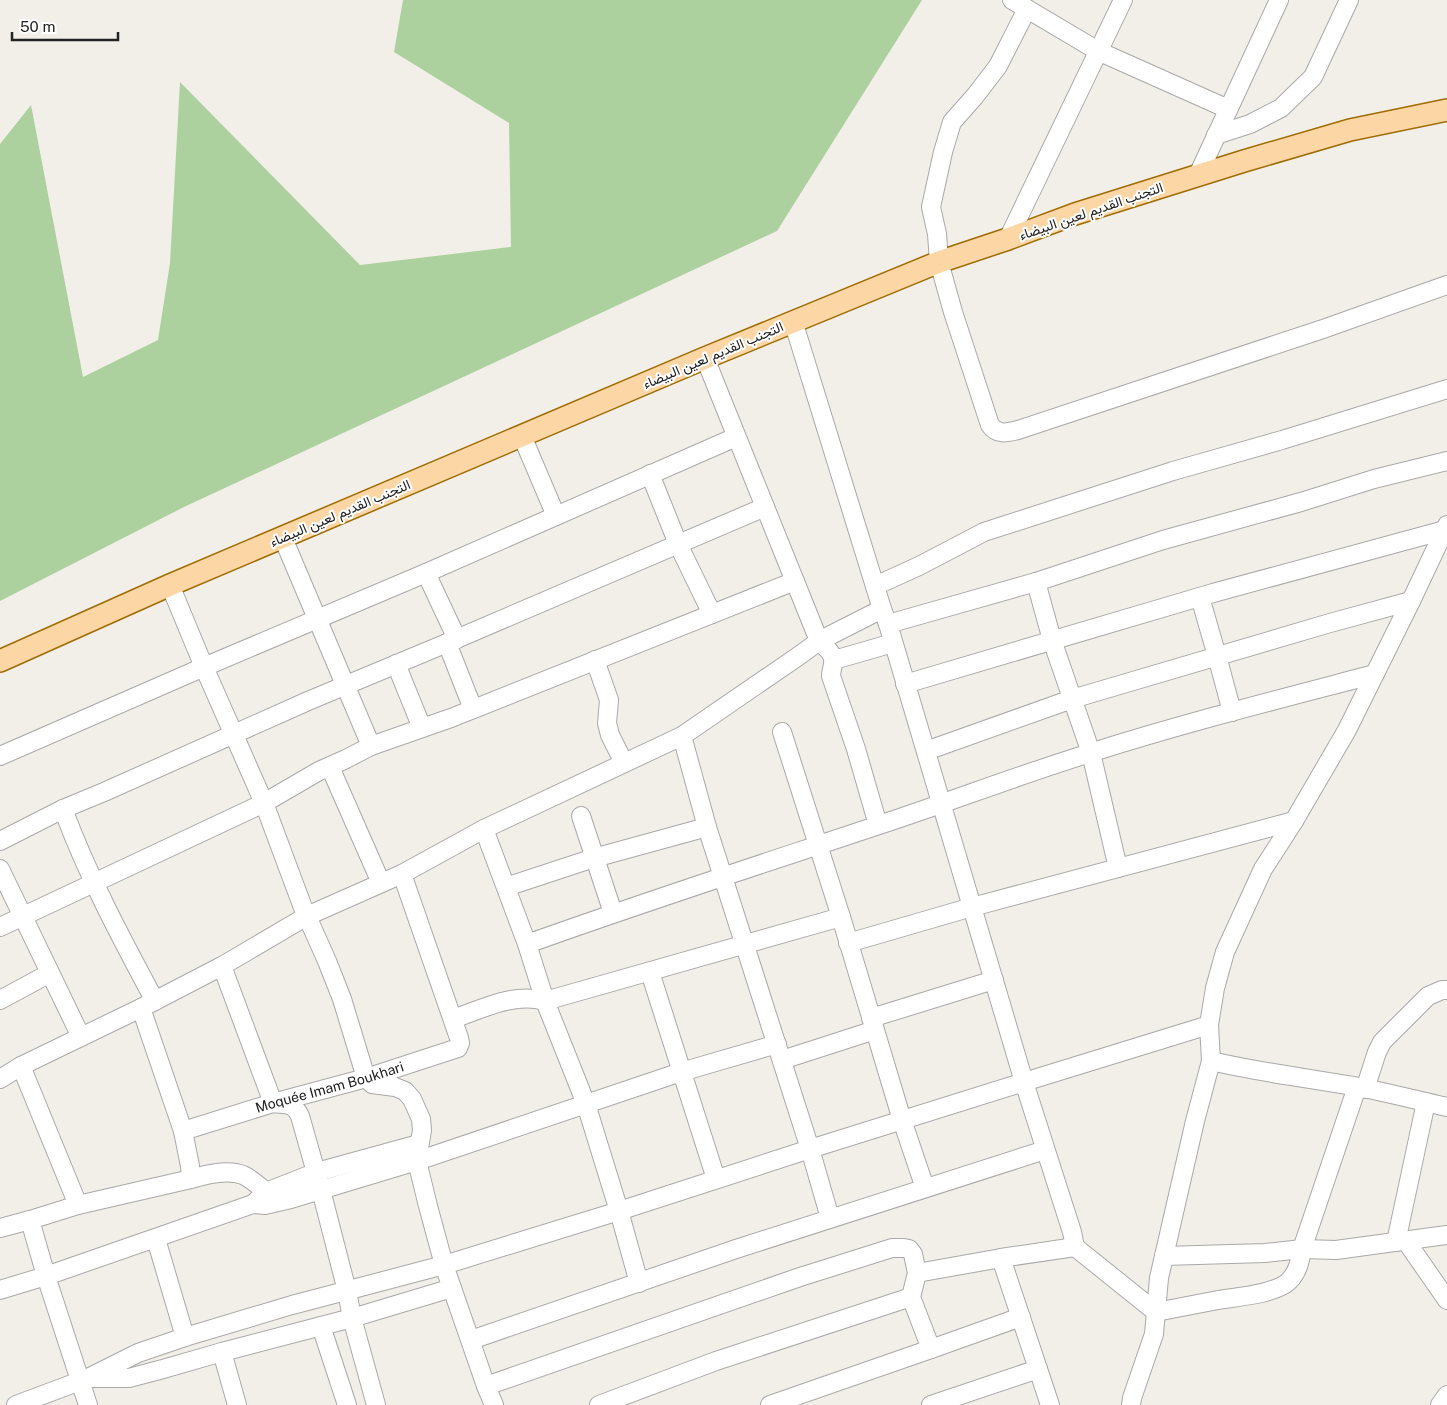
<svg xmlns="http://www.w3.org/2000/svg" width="1447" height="1405" viewBox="0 0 1447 1405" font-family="'Public Sans',Vazirmatn,sans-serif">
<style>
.forest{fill:#add19e}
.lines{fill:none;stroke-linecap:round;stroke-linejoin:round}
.minor-casing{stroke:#a9a9a9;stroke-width:20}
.major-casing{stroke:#a06b00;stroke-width:24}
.minor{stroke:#fff;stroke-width:18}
.major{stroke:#fcd6a4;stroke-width:21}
.labels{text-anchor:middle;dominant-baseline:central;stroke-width:4;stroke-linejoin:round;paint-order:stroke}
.street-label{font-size:14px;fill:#222;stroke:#fff}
</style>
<rect width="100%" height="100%" fill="#f2efe9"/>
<!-- forest -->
<path class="forest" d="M403 0H922L777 231 184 507 0 601V144L31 105 83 377 158 340 170 263 180 82 360 265 511 247 509 123 394 52Z"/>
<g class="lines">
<!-- minor casing -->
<g class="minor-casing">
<g id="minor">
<path d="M1012 0 1098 51 1228 109"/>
<path d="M1027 9 998 66 975 96 952 122 943 152 931 207 937 234 939 262 953 312 990 425C997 435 1007 433 1018 430L1323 329 1447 285"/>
<path d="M1216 135 1250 124 1281 108 1313 77 1349 0"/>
<path d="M1198 175 1279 0"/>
<path d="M1008 239 1123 0"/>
<path d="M793 321 882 609 888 624 1024 1082 1072 1232 1075 1247 1001 1258 1050 1405"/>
<path d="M705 358 819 641C824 646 835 654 833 663 833 668 831 670 831 676L856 749 878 825"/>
<path d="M522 436 556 516"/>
<path d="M650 474 678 544 712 614"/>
<path d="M283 538 371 746"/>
<path d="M426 573 457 639"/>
<path d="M1036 582 1052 640 1091 753 1118 868"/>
<path d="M170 585 204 667 264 803 302 905 327 961 342 999 366 1078 372 1084 395 1087 405 1091 412 1099 421 1119 422 1130 417 1161 428 1206 444 1265 486 1386 494 1405"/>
<path d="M875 586 919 566 984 532 1173 471 1282 440 1447 389"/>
<path d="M1200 597 1217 656 1232 712"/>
<path d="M888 624 1036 582 1163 540 1301 502 1374 479 1447 461"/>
<path d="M447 643 473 709"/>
<path d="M595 660 609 700 607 723 610 735 624 763"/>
<path d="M834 660 893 643"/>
<path d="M396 664 422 728"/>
<path d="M905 684 1213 593 1445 530"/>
<path d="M782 732 841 917 902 1120 925 1188"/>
<path d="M682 736 707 827 810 1149 830 1218"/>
<path d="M926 751 1072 699 1330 623 1411 601"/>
<path d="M0 756 204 667 426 573 736 437"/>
<path d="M330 767 381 883"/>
<path d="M63 809C88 876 121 938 155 1001"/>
<path d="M581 816 613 913"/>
<path d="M484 829 527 944 545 1001 586 1104 619 1211 639 1283"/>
<path d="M0 841 63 809 104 792 308 701 447 643 765 507"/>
<path d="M0 869 81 1037"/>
<path d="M506 887 594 858 707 827"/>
<path d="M0 927 264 803 319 771 346 759 371 746 451 718 795 581"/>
<path d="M848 943 972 907 1294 821"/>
<path d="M527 944C644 902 762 864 879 825 949 802 1019 775 1090 753 1184 723 1280 699 1375 674"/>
<path d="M222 966 273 1103C287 1105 293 1102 300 1116L321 1190 347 1291 352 1318 376 1405"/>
<path d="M650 972 716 1179"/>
<path d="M0 1000 50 973"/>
<path d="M141 1008 183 1131"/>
<path d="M871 1018 994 980"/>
<path d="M453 1019C482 1009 514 992 545 1001L841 917"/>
<path d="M782 1060 875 1030"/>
<path d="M1211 1061C1258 1072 1306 1078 1354 1086 1385 1092 1416 1100 1447 1107"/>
<path d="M21 1066 78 1205"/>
<path d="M0 1079 21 1066 141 1008 222 966 307 916 402 874 484 829 682 736 800 655 819 641 882 609"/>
<path d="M1365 1089 1377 1052 1382 1042 1428 996 1442 990H1447"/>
<path d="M191 1179C207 1174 227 1169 243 1175 252 1179 259 1186 266 1192"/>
<path d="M253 1204 266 1192 317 1172 419 1144"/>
<path d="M30 1220 46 1276 88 1405"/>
<path id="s1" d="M0 1228 30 1220 78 1205 191 1179 190 1166 183 1131 273 1103 366 1078 458 1048 460 1043 459 1038 402 874"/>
<path d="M156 1239 185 1337"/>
<path d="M1406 1241 1447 1300"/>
<path d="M1396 1242 1426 1102"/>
<path d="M1075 1247 1156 1312C1177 1308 1197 1304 1218 1300 1236 1297 1276 1294 1289 1281 1298 1272 1300 1261 1302 1249L1357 1087"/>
<path d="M1164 1256 1265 1253 1302 1249 1336 1250 1447 1235"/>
<path d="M917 1273 1001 1258"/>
<path d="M0 1290 46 1276 253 1204 265 1205 291 1199 417 1161 681 1072 777 1044"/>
<path d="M321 1326 347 1405"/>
<path d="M471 1340 736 1249 1045 1150"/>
<path d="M222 1352 237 1405"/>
<path d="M91 1378H129L163 1369 222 1352 352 1318 452 1288"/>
<path d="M486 1386 800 1277 892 1248H904L909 1249 913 1254 917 1273 911 1297 931 1349"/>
<path d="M16 1405 88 1378 138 1353 185 1337 292 1305 444 1265 619 1211 810 1149 1024 1082 1209 1025 1215 988 1225 952 1263 869 1294 821 1347 730 1411 601 1447 525"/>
<path d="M599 1405 716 1361 911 1297"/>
<path d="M770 1405 931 1349 1021 1317"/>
<path d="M931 1405 1038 1369"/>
<path d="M1131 1405 1132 1398 1154 1334 1159 1278 1195 1121 1211 1061 1209 1025"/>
<path d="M1440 1405 1447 1395"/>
</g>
</g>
<!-- major casing -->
<g class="major-casing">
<path id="major" d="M0 661 170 585 705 358 939 262 1008 239 1075 214 1244 161 1350 130 1447 110"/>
</g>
<!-- minor -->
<use href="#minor" class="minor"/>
<!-- major -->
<use href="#major" class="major"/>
</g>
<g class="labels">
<!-- street labels -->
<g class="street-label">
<text transform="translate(1091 211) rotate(-19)">التجنب القديم لعين البيضاء</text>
<text transform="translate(713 355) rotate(-23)">التجنب القديم لعين البيضاء</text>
<text transform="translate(340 513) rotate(-23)">التجنب القديم لعين البيضاء</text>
<text stroke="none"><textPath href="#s1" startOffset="399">Moquée Imam Boukhari</textPath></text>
</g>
</g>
<!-- scale -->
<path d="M12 32v8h106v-8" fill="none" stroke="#222222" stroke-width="2.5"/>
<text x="20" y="32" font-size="15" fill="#222222" stroke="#ffffff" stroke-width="4" paint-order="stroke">50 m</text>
</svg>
